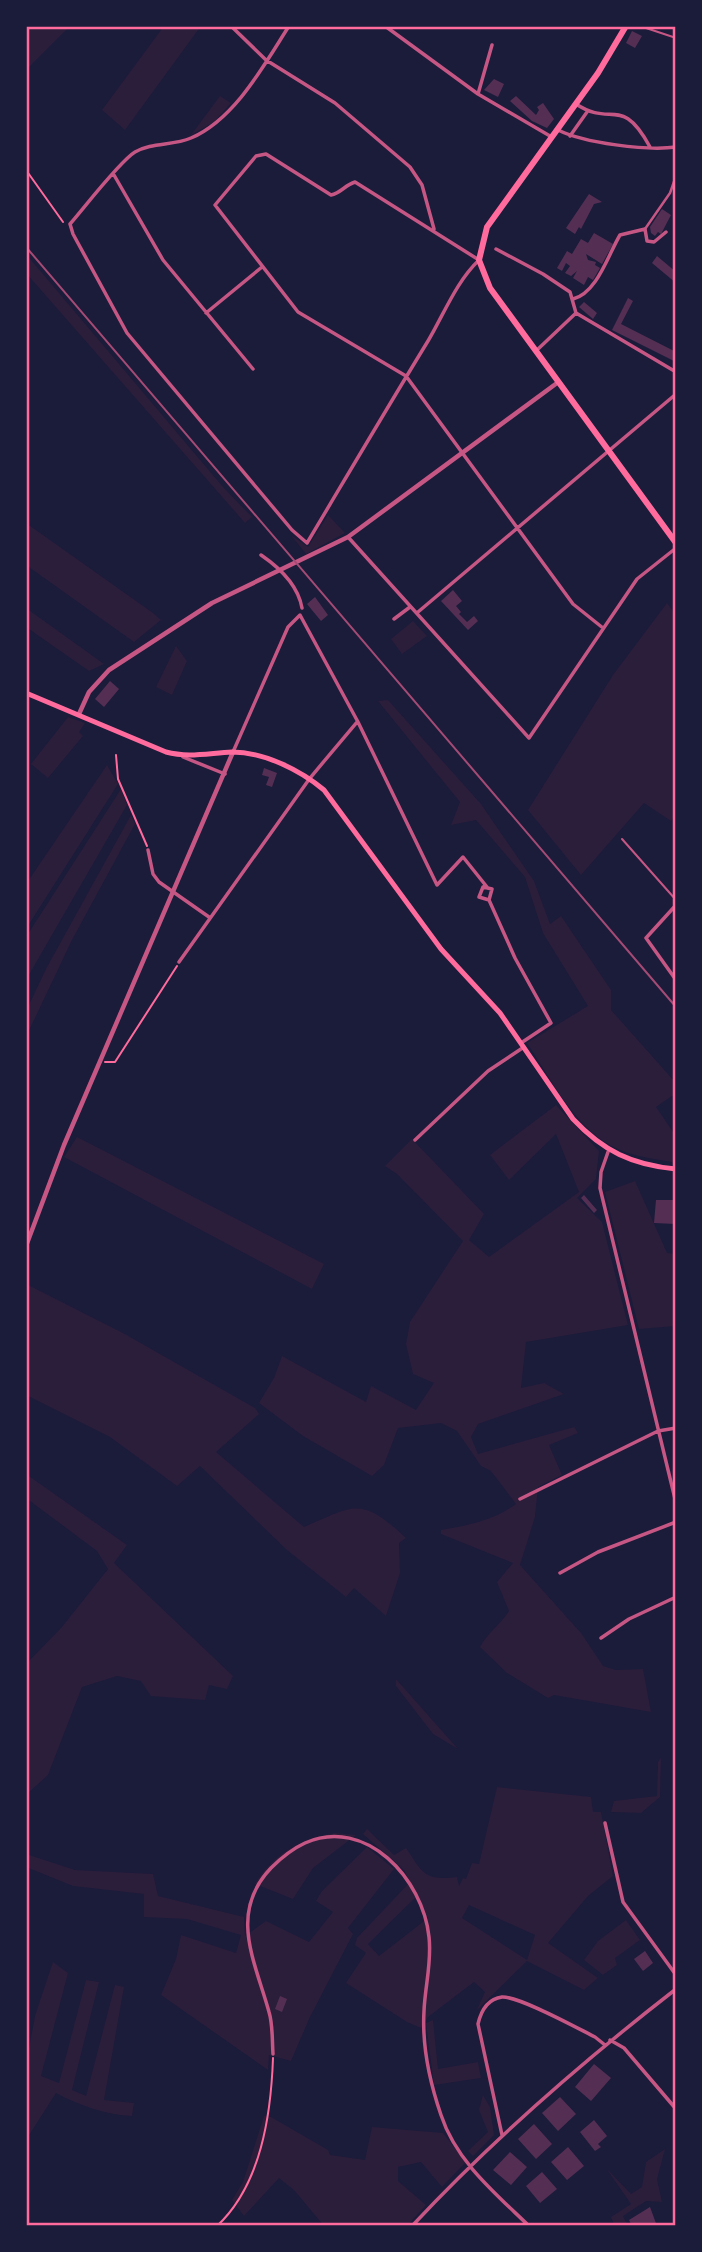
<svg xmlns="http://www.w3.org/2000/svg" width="702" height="2252" viewBox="0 0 702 2252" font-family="'Noto Sans',sans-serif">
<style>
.green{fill:#2a1e3b;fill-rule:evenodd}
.building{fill:#542f53}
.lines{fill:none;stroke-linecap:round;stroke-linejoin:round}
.path{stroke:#ff6b9d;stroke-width:2}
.service{stroke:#c65784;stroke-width:2}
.pedestrian{stroke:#c65784;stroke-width:2.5}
.minor{stroke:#c65784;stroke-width:3.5}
.tertiary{stroke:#c65784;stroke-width:4.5}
.secondary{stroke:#ff6b9d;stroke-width:5}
.primary{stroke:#ff6b9d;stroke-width:6}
.rail{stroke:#a44b75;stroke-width:2}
.neatline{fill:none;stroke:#ff6b9d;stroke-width:2.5}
</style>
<rect width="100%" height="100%" fill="#1b1b3a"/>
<!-- green -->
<path class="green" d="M26 26H70L26 70Z
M164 26H201L125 130 102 110Z
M220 96 231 103 214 122 191 135Z
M26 254 223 487 252 517 245 523 26 273Z
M328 515 345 533 306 554 291 535 308 547Z
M26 523 153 613 161 620 134 642 26 565Z
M667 603 676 615V815L671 821 644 803 581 875 528 810 613 675Z
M26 608 104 664 89 671 26 627Z
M413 621 427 636 402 654 391 639Z
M176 646 187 661 172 695 156 687Z
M388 700 481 804 534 881 550 924 561 916 611 990V1010L676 1083V1098L672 1096 656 1107 676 1136V1163C657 1159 635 1157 618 1149 576 1131 552 1080 527 1043L588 1006 543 933 525 877 476 820 451 825 460 802 378 701Z
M68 717 85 723 79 732 83 736 48 778 31 764Z
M107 765 118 784 26 929V884Z
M121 789 127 805 26 980V937Z
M131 815 135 824 72 940 26 1037V1011L47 967Z
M556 1105 599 1151 596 1179 577 1198 602 1222 628 1325 526 1342 521 1388 544 1383 564 1394 478 1424 471 1437 478 1454 574 1427 578 1433 549 1445 562 1475 538 1487 535 1517 520 1565 581 1633 603 1666 616 1670 643 1669 651 1712 554 1695 548 1698 507 1673 480 1647C488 1632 500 1625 509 1611L497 1582 513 1563 441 1534V1530C469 1525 492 1521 516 1504L491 1471 481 1466 457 1431 441 1423 398 1428 384 1465 372 1476 303 1436 259 1403 274 1378 282 1356 366 1402 371 1386 416 1410 434 1383 413 1374 406 1344 410 1322 463 1241 397 1174 385 1166 412 1139 484 1214 469 1240 489 1257 579 1192 556 1134 509 1180 490 1155Z
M77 1137 324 1264 312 1289 64 1157Z
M635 1181 667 1253 676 1254V1326L639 1329 605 1192Z
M26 1284 123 1333 255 1408 259 1414 216 1452 304 1527C355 1505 361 1496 406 1538L399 1543 400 1573 386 1616 354 1588 346 1597 287 1550 200 1466 177 1486 110 1437 26 1395Z
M26 1474 127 1545 114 1563 233 1676 227 1689 209 1685 205 1700 151 1696 141 1681 117 1676 82 1687 48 1775 26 1795V1664L62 1627 108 1569 97 1551 26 1498Z
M396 1679 458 1749 433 1734 396 1686Z
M661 1758 660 1797 641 1813 611 1812 614 1801 657 1796 658 1762Z
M497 1787 591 1797 593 1812H601L613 1876 588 1896 548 1943 598 1978 584 1990 527 1961 477 2010 485 1992 474 1982 428 2017 421 2028 407 2022 346 1983 366 1953 355 1945 357 1938 410 1882 404 1870 363 1834 367 1829 394 1855 406 1848C423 1873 424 1881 457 1877L459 1886 463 1878 466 1879 472 1863 479 1864ZM418 1895 428 1918 379 1956 368 1944ZM469 1905 535 1935 527 1960 462 1918Z
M335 1833 356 1835 313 1868 293 1899 255 1884C274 1853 301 1839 335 1833Z
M367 1847 394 1869 348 1928 353 1934 310 2017 291 2061 269 2055 268 2070 161 1995 176 1959 181 1935 236 1953 241 1935 187 1919 144 1917V1894L73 1886 26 1867V1854L75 1870 153 1874 158 1896 244 1917 245 1936 266 1921 309 1942 333 1912 316 1901 322 1891Z
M626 1920 640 1940 615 1958 617 1965 603 1975 584 1960 598 1941Z
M53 1962 68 1973 41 2076 59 2083 86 1980 99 1982 72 2090 86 2096 115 1985 124 1987 104 2100 134 2103 132 2116C107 2115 78 2105 56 2093L26 2140V2065L35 2016Z
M433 2020 438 2069 478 2062 481 2078 434 2085 426 2023Z
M483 2095 490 2107 494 2135 473 2156 468 2151 488 2132 479 2110Z
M264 2116 271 2117 328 2150 330 2155 365 2160 372 2127 443 2133 466 2162 442 2187 421 2162 398 2167V2181L426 2205 407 2226H324L294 2190 279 2178 244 2216 232 2200 243 2182Z
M665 2149 657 2179 662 2202 646 2201 623 2216 628 2226H615L611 2217 631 2204 606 2168 631 2194 642 2187 646 2162Z"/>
<!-- building -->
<path class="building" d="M632 31 642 36 635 48 626 43Z
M494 79 504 84 498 97 484 90Z
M516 96 536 115 539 110 537 107 543 103 554 119 547 128 532 121 510 101Z
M589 194 602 202 594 204 581 229 579 227 575 234 566 228Z
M662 209 671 215 661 234 658 232 655 236 651 233 650 227Z
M594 233 613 244 602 264 586 254 588 260 596 262 595 265 600 268 593 280 588 277 584 285 573 278 577 271 571 276 565 273 570 266 566 263 562 271 557 268 567 251 572 254 581 239 588 243Z
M657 256 676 272V283L652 263Z
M628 298 633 301 621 324 676 352V362L612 330Z
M584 302 597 313 593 319 579 307Z
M453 590 462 601 456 606 461 612 459 614 467 622 474 616 478 621 468 630 441 601Z
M315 597 328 615 321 621 307 604Z
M110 681 119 689 104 707 95 699Z
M264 768 277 773 272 787 266 785 269 777 262 775Z
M584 1195 597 1210 594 1213 581 1198Z
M656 1200H676V1224L654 1223Z
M645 1951 653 1963 643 1971 634 1959Z
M280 1996 287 1999 282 2012 275 2009Z
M594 2064 611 2078 591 2101 575 2087Z
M560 2097 576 2114 558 2131 542 2113Z
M594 2120 607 2136 598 2144 601 2147 595 2151 580 2132Z
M534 2124 552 2144 536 2159 518 2139Z
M568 2147 584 2166 567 2180 551 2162Z
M510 2152 527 2167 511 2185 493 2170Z
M542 2172 557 2189 540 2203 526 2186Z
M650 2207 657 2226H632L629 2220Z"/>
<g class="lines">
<!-- path -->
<path class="path" d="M26 170 63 222
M116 755 118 779 147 846
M105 1062H115L177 966
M217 2226C261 2185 271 2115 273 2058"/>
<!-- service -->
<path class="service" d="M640 26 676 38
M622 839 676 900"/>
<!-- pedestrian -->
<path class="pedestrian" d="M645 229 670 193 676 176"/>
<!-- minor -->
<path class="minor" d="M231 26 266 60 335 103 410 167 422 185 434 229
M289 26C264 65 235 119 191 138 173 146 152 142 135 152 120 161 84 208 70 224L73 234 127 333 292 530 307 543C347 476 387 408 428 341 444 314 456 282 479 260L355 182C345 185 341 193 331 195L266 154 256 156 215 205 298 312 406 376 573 604 603 628
M385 26 478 94 550 136
M478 94 492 45
M576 104C612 128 621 94 650 147
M558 130C584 143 647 151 676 147
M570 136 587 112
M114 175 163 260 253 369
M496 249 543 274 570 292 576 313 676 372
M573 299C597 293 608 255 620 235L645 229 647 241 654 242 666 232
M206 313 262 267
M537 350 576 313
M348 537 529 738 637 579 676 548
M261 555C280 568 298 585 302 608
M418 612 676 394
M394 619 410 607
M233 752 288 627 300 615 358 722 437 885 463 857 487 887
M183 757 225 774
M148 850 153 874 159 882 209 917
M489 900 479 897 483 887 492 889 489 900 515 958 551 1023 521 1043
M676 905 646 938 676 980
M179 962 310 778 357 722
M415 1140 488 1071 524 1047
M608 1152 601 1172 600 1188 676 1503
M520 1499 658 1431 676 1428
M560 1573 598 1552 676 1522
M601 1638 629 1619 676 1597
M605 1823 623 1902 676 1975
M610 2040 624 2048 676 2109
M273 2054C272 2040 273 2025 269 2012 255 1961 228 1913 271 1868 281 1858 292 1849 305 1843 366 1816 423 1879 429 1937 432 1962 425 1986 424 2011 422 2045 430 2083 441 2115 456 2161 495 2193 529 2226
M502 2135 478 2024C481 2011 487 1999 502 1997 519 1996 577 2028 595 2037L605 2045
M412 2226C493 2139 582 2062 676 1989"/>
<!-- tertiary -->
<path class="tertiary" d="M79 714 89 692 109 670 212 603 348 537 557 383
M26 1246 64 1145 233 752"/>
<!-- secondary -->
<path class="secondary" d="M26 693 166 752C188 758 209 753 232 752 264 752 300 770 324 790L441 949 500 1013 573 1119C603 1151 632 1165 676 1169"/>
<!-- primary -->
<path class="primary" d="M626 26 598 73 487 227 479 260 490 288 676 543"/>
<!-- rail -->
<path class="rail" d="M26 247 676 1007"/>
</g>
<!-- border -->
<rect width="702" height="2252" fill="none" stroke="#1b1b3a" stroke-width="56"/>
<rect x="28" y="28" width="646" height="2196" class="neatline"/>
</svg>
